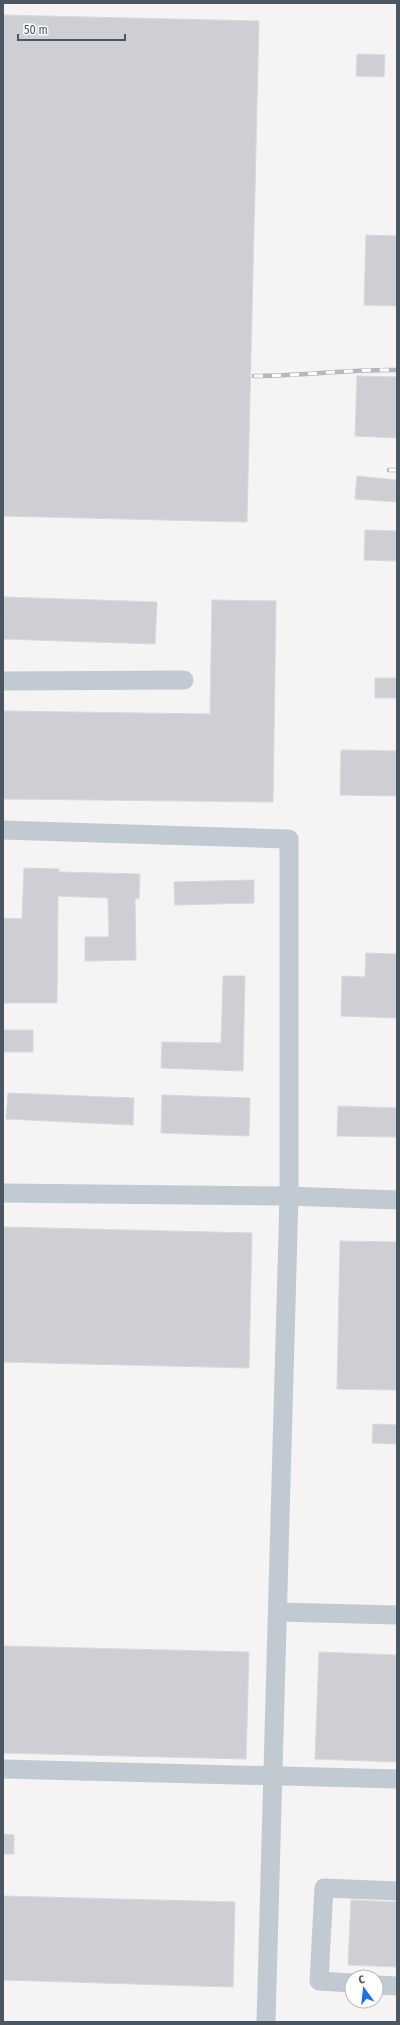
<svg xmlns="http://www.w3.org/2000/svg" width="400" height="2025" viewBox="0 0 400 2025" font-family="'Fira Sans Condensed',sans-serif">
<style>
.building{fill:#cdcfd5;stroke:#d7d9de}
.lines{fill:none;stroke-linecap:round;stroke-linejoin:round}
.minor{stroke:#c1cad2;stroke-width:19}
.rail-casing{stroke:#b5b8bd;stroke-width:4.5}
.rail{stroke:#fff;stroke-width:3;stroke-dasharray:9;stroke-linecap:butt}
</style>
<rect width="100%" height="100%" fill="#f5f3f3"/>
<!-- building -->
<path class="building" d="M3 15 259 21 247 522 3 516Z
M357 54 385 55 384 77 356 76Z
M366 235 397 236V306L364 305Z
M357 376 397 377V438L355 436Z
M357 476 397 480V502L355 499Z
M365 530 397 531V561L364 560Z
M4 597 157 602 155 644 3 639Z
M212 600 276 601 273 802 3 799V711L210 714Z
M375 678H397V698H375Z
M341 750 397 751V796L340 795Z
M24 868 59 869V872L140 874 139 899 135 898 136 960 85 961V937H109L108 898 58 896 57 1003H3V918L22 919Z
M254 880V903L175 905 174 882Z
M366 953 397 954V1018L341 1016 342 976 365 977Z
M223 976H245L243 1071 161 1068 162 1042 221 1043Z
M3 1030H33V1052H3Z
M8 1093 134 1098 133 1125 6 1119Z
M162 1095 250 1098 249 1136 161 1133Z
M338 1106 397 1108V1137L337 1136Z
M3 1227 252 1233 249 1368 3 1362Z
M340 1241 397 1242V1390L337 1389Z
M373 1424 397 1425V1444L372 1443Z
M3 1646 249 1652 246 1759 3 1753Z
M319 1652 397 1655V1762L315 1759Z
M3 1834 14 1835V1854H3Z
M3 1896 235 1902 233 1987 3 1980Z
M351 1900 397 1902V1967L348 1965Z"/>
<g class="lines">
<!-- minor -->
<path class="minor" d="M3 681 184 680
M3 830 289 839V1196L266 2022
M3 1193 289 1196 397 1200
M278 1612 397 1615
M3 1769 397 1779
M352 1983 319 1981 324 1888 397 1891
M376 1985 397 1986"/>
<!-- rail casing -->
<g class="rail-casing">
<path id="rail" d="M254 376C302 376 349 369 397 370
M389 470H397"/>
</g>
<!-- rail -->
<use href="#rail" class="rail"/>
</g>
<!-- border -->
<rect width="400" height="2025" fill="none" stroke="#4a5661" stroke-width="8"/>
<!-- north arrow -->
<g transform="translate(364 1989) rotate(345)"><circle r="19" fill="#ffffff" stroke="#b7bbc0"/>
<path d="M0-3L7 15L0 10L-7 15Z" fill="#1a73e8"/>
<text y="-6" font-size="11" font-weight="bold" text-anchor="middle" fill="#4a5661">С</text>
</g>
<!-- scale -->
<path d="M18 34v6h107v-6" fill="none" stroke="#4a5661" stroke-width="2"/>
<text x="24" y="34" font-size="12" fill="#4a5661" stroke="#ffffff" stroke-width="3" paint-order="stroke">50 m</text>
</svg>
